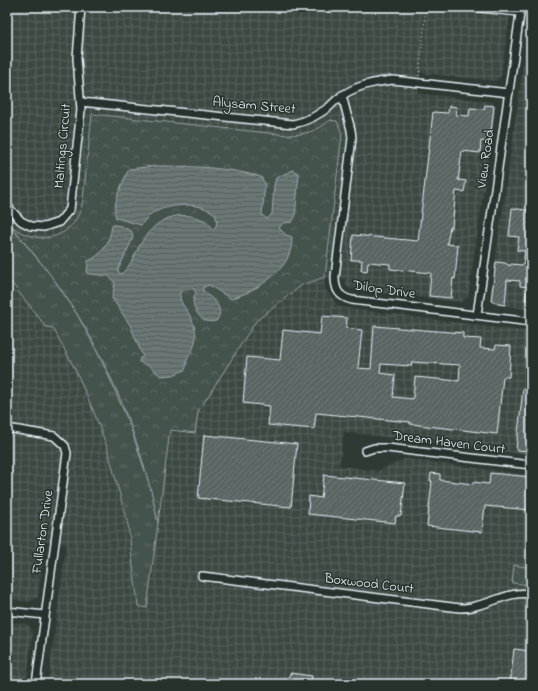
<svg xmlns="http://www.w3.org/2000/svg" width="538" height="691" viewBox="0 0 538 691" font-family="'Indie Flower',sans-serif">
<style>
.industrial{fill:url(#industrial-grid);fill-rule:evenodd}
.grass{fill:url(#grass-tufts);stroke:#96a2a3}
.park{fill:url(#park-crowns);stroke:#96a2a3}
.water{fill:url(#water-rules);stroke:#9da8a9}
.building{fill:url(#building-hatch);stroke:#e8f1f8;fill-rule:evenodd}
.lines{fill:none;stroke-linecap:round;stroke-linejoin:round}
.lane-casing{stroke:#e8f1f8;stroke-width:6}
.street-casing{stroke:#e8f1f8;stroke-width:10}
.path{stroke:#e8f1f8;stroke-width:1;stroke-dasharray:1 3;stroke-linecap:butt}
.lane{stroke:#26332d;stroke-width:3.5}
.street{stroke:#26332d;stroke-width:7}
.labels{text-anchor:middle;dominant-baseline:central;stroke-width:3;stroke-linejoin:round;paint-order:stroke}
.street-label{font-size:14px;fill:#e8f1f8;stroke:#26332d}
</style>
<defs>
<pattern id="industrial-grid" width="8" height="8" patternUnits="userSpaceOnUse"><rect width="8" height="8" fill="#3b4843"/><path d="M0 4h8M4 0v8" fill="none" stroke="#57635f"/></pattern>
<pattern id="grass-tufts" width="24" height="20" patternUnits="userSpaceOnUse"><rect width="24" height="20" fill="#45524e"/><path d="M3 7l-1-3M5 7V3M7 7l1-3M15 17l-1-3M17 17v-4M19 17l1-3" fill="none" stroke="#606b68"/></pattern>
<pattern id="park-crowns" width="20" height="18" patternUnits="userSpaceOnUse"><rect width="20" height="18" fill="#45524e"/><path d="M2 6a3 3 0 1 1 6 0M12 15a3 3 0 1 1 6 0" fill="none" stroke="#606b68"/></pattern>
<pattern id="water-rules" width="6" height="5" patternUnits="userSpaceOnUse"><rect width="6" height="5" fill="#6b7775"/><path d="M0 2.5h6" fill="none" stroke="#586060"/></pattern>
<pattern id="building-hatch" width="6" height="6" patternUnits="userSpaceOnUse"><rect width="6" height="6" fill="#596563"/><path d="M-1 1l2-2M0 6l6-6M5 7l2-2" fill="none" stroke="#717c7a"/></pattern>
</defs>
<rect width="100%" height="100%" fill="#2e3b35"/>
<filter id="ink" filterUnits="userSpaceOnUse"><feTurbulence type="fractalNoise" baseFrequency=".025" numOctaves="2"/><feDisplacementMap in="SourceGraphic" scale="8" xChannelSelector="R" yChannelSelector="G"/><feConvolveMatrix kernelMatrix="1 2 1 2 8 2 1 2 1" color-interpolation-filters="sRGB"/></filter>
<g filter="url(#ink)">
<!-- industrial -->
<path class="industrial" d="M7 7H511L501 76 496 81 420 73 418 93 492 102 496 107 468 297 461 302 349 289 345 283V279L325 277 324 287 339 307 531 332V455L344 432 339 466 378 471 405 459 531 475V684H48L66 544 45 542 38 597 30 602 7 599ZM53 328 158 523 128 525 107 447 93 410 76 371Z
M531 10V310L495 304 490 298Z
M7 622 27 624 33 632 26 684H7Z"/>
<!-- grass -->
<path class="grass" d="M7 222 50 274 72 306 87 332 107 372 130 426 151 489 158 523 147 608 138 606 128 525 107 447 93 410 76 371 53 328 46 327 7 277Z"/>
<!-- park -->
<path class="park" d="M92 114 287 135C304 135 318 131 330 120L337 121 342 134 325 277 302 285 256 321 198 412 195 433 170 430 158 523C155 511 154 499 150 487 133 424 107 361 72 306 54 277 32 252 11 226 40 248 76 239 83 200Z
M514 565 531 568V585L512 583Z"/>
<!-- water -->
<path class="water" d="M155 166C190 166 227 167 261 177L265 184 262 215 267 219 272 214 274 185 276 178 293 170 299 174 295 217 292 222 283 223 279 228 286 235 292 237C293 270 259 289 231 299L209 285 203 287V292C213 298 226 309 216 321 212 322 208 322 204 320 195 314 190 301 196 293L194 289H184L180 292C179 302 184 306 189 314 198 330 198 343 188 358 186 361 187 366 185 370L173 375 161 376 149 366 139 362 140 358 143 357 130 325 112 298 115 283 109 276 90 274 87 273 88 261C103 255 110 241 112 226L113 225C121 225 126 228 132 232L133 238 118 270 119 273 121 274C132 266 135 252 143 240 153 224 169 213 190 216 200 218 207 220 213 229H215L217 222 215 214C212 212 208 209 204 208 190 202 162 206 149 215 146 218 144 222 141 225L116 218C111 206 123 181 129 169Z"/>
<!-- building -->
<path class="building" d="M485 105 494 106 490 142 481 141 480 153 462 151 458 180 466 181 464 192 456 191 452 227H450L447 244 458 245 455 279 453 278 451 298 429 296 431 273 390 269V264L368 262 367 271 361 270 362 260H351L353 235 418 241 433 112 448 113 449 106 457 107 456 115 469 116 470 108 484 109Z
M512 208 531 211V300H525L526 293 529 287 520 286V281L507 280 505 305 498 304 491 301 496 262 505 263 510 266 511 264 523 265 525 251 517 250 519 237 509 236Z
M322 316 347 318 346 328 362 330 358 368 371 369 374 326 463 333V338L481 339 480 348 495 349 496 345 511 346 509 377H503L497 434 410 424V422L316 413 314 429 268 425 270 406 243 403 247 357 280 360 283 330 320 334ZM412 362 460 365 459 381 415 377 413 399 393 397 395 375 380 373 381 364 411 366Z
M523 389 531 390V451L516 450Z
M204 435 297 444 291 507 198 498Z
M431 473 440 474V480L473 484V482L489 484 490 473 531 477V510L485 506 482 532 427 526 432 481H430Z
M324 475 405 483 401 516H396L395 523 308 514 309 496 321 498Z
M514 649 531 651V684H510Z
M290 673 312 676 311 684H288Z"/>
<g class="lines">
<!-- lane casing -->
<g class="lane-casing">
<path id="lane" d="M451 7 520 14"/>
</g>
<!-- street casing -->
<g class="street-casing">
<path id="street" d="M342 95 351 130 352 138 335 277C335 290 339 297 352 300L531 322
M81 102 293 124C308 121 316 116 329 107 333 103 338 98 343 95 358 85 375 82 393 80L509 93
M7 206 21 221 31 226 44 227 59 222 70 209 81 110 77 58 81 7
M477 315 521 7
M7 428 54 436 65 446 67 453 36 684
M365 451 374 448H387L531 465
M202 576 460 608C465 608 470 608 475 606 496 602 509 591 531 594
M7 611 45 615"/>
</g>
<!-- path -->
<path class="path" d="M419 76 426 7"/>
<!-- lane -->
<use href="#lane" class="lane"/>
<!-- street -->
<use href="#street" class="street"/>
</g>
</g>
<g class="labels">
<!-- street labels -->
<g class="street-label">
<text transform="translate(254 106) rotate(5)">Alysam Street</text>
<text transform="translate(63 146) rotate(-85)">Maltings Circuit</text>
<text transform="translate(486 159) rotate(-82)">View Road</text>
<text transform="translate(384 290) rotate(8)">Dilop Drive</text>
<text transform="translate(449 443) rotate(7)">Dream Haven Court</text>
<text transform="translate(43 532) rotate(-82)">Fullarton Drive</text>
<text transform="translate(369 584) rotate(7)">Boxwood Court</text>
</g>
</g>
<!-- margin -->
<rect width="538" height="691" fill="none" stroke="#26332d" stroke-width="24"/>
<rect x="12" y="12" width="514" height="667" fill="none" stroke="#e8f1f8" stroke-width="1.5" filter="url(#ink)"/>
</svg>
